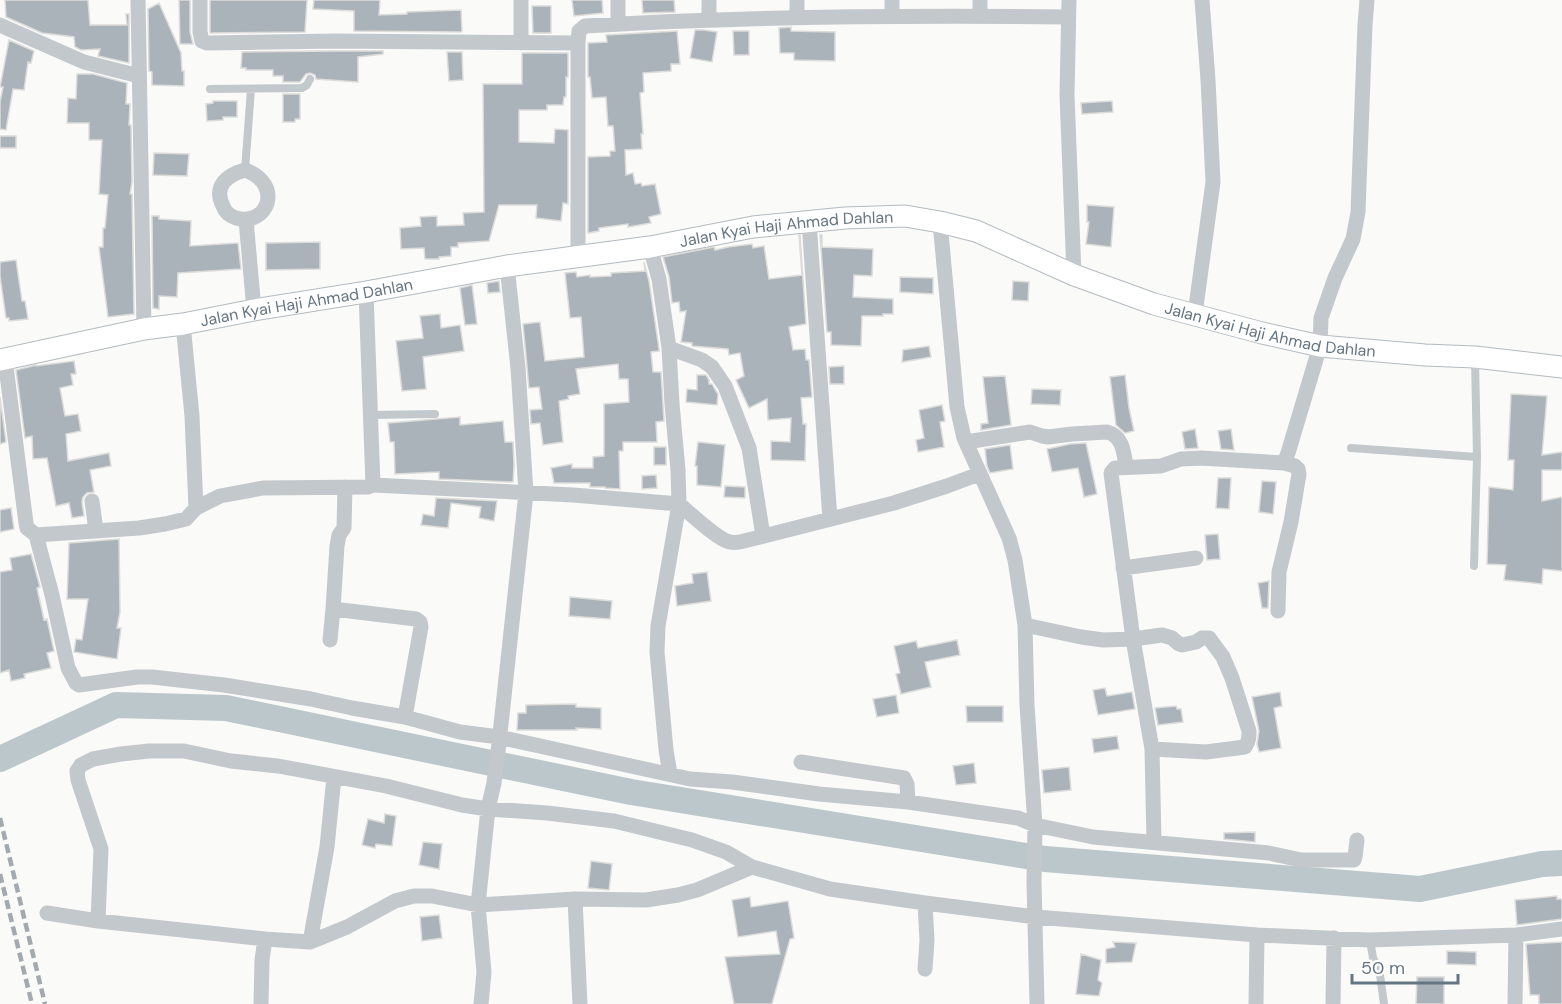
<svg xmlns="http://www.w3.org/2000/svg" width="1562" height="1004" viewBox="0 0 1562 1004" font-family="'DM Sans',sans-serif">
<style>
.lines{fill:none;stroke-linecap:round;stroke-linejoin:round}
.river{stroke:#bbc7cb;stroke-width:26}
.building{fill:#aab3b9;stroke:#dcdcda;stroke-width:1.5}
.secondary-casing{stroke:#b3babf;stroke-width:23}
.lane{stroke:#c3c8cc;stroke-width:8}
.street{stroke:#c3c8cc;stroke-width:15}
.secondary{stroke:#fff;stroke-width:21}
.rail{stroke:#a2aab0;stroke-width:4.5;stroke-dasharray:9 4.5;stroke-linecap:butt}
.labels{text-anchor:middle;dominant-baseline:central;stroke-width:6;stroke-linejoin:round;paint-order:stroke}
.street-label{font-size:16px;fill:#657683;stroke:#fff}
</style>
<rect width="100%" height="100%" fill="#fafaf8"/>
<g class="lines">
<!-- river -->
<path class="river" d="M0 759 116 705 226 708 631 792 1045 859 1420 889 1542 864 1562 863"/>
</g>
<!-- building -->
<path class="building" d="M5 0H88L90 25H127L126 14H129V63L98 56 100 49 81 50 75 47 74 37 42 33 6 17Z
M179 0H190V32L193 44H180Z
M210 0H307L305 32 210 33Z
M314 0H380L379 15 407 14V12L461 10 462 31 461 32 354 31V11L313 9Z
M572 0H602L603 13 574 16Z
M642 0H674L675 12 643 13Z
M159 3 181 53 182 71H184V86L152 85V72L149 71 148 9Z
M532 6H551V33H533Z
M791 27V31L835 32V61L794 60V53H780L779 28Z
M695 30H704L717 32 712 62 690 58Z
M677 31 680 64H671V71L643 73 644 92 640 93 643 134H641L642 149 625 150 626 175 633 173 635 184 641 183 642 186 655 184 661 214 649 217 651 223 628 227V224L599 228V231L588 233V157L610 156V151H615L613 126H608L606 97 592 98 590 77H588V43L607 42 606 35Z
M733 31H749V55H734Z
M9 40 34 51 31 63 28 62 24 90 13 89 6 130 0 129V102L3 87H0Z
M335 51H383V54L358 57V82L316 79 315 75 310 73 306 74 300 82H283V76H273V70H246V68H241L242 52Z
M447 52H462L463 80 449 81Z
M522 53H568V77H566V97H564L563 105H547V110H519V142L554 143 555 129 568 130V204L563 203 561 221 536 218 537 205H499L489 241 458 243V247H451V256L439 257V259H425L424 248 401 249 400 228 421 226 420 217 437 216V226L464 225 463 213 484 212 483 84H522Z
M77 74H93L127 83 126 104H130L129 125H131L132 182 130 194H132L134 314 108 317 99 247H103V228H105L108 195 99 194 102 140H89V123H67L68 98 76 99Z
M283 94H300V119H295V122H283Z
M213 101H237V117H223V120L207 121 206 104 213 103Z
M1112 101 1113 112 1082 114 1081 103Z
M0 136H16V148H0Z
M154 153 189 154 187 176 153 175Z
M1087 205 1114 207 1111 247 1086 244 1089 222H1087Z
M152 216H159V219L191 221 190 246 238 243 241 269 178 273 177 297 159 296V309L153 308Z
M799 235H800L806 324 789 327 793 350 805 349 806 360H809L812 397 801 398 803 424H806L805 461 771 460V441L790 442 791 418 768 420 767 399 749 408 736 380 744 376 740 353 729 355 728 349 692 346V343L681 342 686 311 680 312 679 302 672 303 669 277 663 257 714 247 715 250 728 247 752 244 753 248 764 246 769 279 802 275Z
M820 235H822V247L873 249 872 276 854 275 853 297 893 299V314H883V316H862L861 346 831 345V332H827Z
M320 242V269L266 270V243Z
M16 260 22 301H25L28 319 9 321V318H6L0 276V262Z
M644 262 649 281 659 349V351L651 352 653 372H661L664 421 656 422 657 442H623V451H619L620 489 605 488V487H590V483H554L551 468 572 464V468H593V457L604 456V404L629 402 628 379H619L618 364 576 369 580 394 568 396 569 399 559 401 563 442 543 445 540 423 531 424 530 410 542 409 539 387 529 388 523 324 540 322 545 361 584 357 581 317 570 318 565 273 576 272 577 277 590 275V277L611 276V273L645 271Z
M900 277 933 278V294L900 292Z
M499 281 500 292 488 293 487 283Z
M1013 281 1029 282 1028 301 1012 300Z
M472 285 477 324 465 325 460 288Z
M440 314 441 328 460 325 464 351 423 357 426 389 402 391 396 341 423 338 420 316Z
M929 346 931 357 902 362 903 350Z
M74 361 76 374H71L73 385 60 388 65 416 78 414 81 431 66 434 68 461 109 453 111 466 90 470 94 492 87 493 83 497 82 502 84 516 72 518 69 503 56 506 47 458 33 459 32 436 25 438 16 370 36 365V366Z
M844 366V384H830L829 367Z
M697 375H706L709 380V384H712L716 391 718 394 717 405 686 402 687 389 697 390Z
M1125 375 1129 408 1134 431 1125 433 1116 425 1110 377Z
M1005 376 1011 425 981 430V424L988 423 983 377Z
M1032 389 1061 390 1060 405 1031 404Z
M1511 394 1547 396 1542 455 1562 452V470H1542V501L1562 497V571L1543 569 1542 584 1504 580 1506 565 1487 564 1489 487 1513 490 1514 460H1508Z
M0 397 6 442 0 444Z
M942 405 945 421 940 422 944 447 918 452 916 440 924 438 919 410Z
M460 417V425L503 421 505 442H513L514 466 513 482 439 479V472L395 474 394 442H390L388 423Z
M1195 429 1198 448 1185 449 1182 432Z
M1231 429 1234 450 1221 449 1218 431Z
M698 442 725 445 721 487 697 485V466H695Z
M1086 443 1097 494 1084 497 1078 468 1052 472 1047 449 1070 444Z
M1010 445 1013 469 990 473 987 466 985 449Z
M654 447H666V465H654Z
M656 475 657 488 642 489V476Z
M1218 478H1231L1229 509 1216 508Z
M1262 481 1276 482 1273 514 1259 512Z
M725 486 745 487V498L724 497Z
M436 498 497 501 494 521 479 518 481 507 451 503 448 528 421 525 423 514 434 516Z
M11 508 14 529 0 532V510Z
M1218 534 1220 559 1207 560 1205 535Z
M119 539 120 612 117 628H121L117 659 74 652 76 639 82 640 88 599H67L69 543Z
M31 554 40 587 37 588 44 620 47 619 54 651 47 653 51 668 24 674 25 678 11 681 9 670 0 673V572L12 570 10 558Z
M707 572 711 601 677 606 675 586 693 583 692 574Z
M1269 581 1268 608H1262L1258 583Z
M570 597 612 601 610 619 569 616Z
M957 640 960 655 925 662 931 687 901 694 896 674 900 673 894 646 916 641 918 648Z
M1105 688 1107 696 1132 692 1135 709 1098 715 1093 690Z
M1280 692 1282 706 1274 708 1281 748 1259 752 1257 744 1259 731 1252 697Z
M896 695 899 713 877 717 873 699Z
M576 704V707L601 708V729L576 728 577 730H517L518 713H526V705Z
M966 706H1003V722H967Z
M1176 706 1177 709H1181L1183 722 1158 725 1155 708Z
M1117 736 1119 749 1094 753 1092 739Z
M974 763 976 783 956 785 953 766Z
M1069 767 1071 790 1044 793 1042 770Z
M385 814 396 816 392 846 376 844 375 848 362 845 368 819 384 823Z
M1255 832V842L1224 839V833Z
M423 842 442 844 439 869 419 865Z
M591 861 612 864 609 890 588 888Z
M1557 896V899H1562V919L1517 925 1515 900Z
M750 897 751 907 788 901 794 938 790 939 772 1004H734L725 957 780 954 776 931 738 937 732 900Z
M439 915 442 938 422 941 420 917Z
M1113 942 1136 943 1132 962 1106 963V949L1115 947Z
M1562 942V1004H1539V995H1530L1526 944Z
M1447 951 1476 952V965L1447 964Z
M1081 954 1101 960 1098 980 1102 983 1099 996 1076 994Z
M1417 977H1444V1004H1416Z"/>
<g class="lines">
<!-- secondary casing -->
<g class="secondary-casing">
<g id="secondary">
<path id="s1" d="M0 360 144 329 183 324 254 310 366 292 507 266 650 247 753 227 845 218 905 216 940 222 976 231 1074 275 1154 304 1262 333 1320 346 1425 355 1475 357 1562 367"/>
</g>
</g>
<!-- lane -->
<path class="lane" d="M210 89 302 88 307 85 310 79
M245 170 251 89
M370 415 435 414
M1351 448 1477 457
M1474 566 1477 457 1475 359
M1370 940 1373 958 1379 968 1384 1004"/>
<!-- street -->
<path class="street" d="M138 0 144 329
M200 0V32L202 41 207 43 335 41 578 43
M521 0V43
M797 0V17
M1069 0 1067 95 1074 275
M892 16V0
M980 16V0
M709 19V0
M618 24V0
M0 25 84 62 139 76
M245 170C284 184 268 227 236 218 230 216 225 212 223 206 213 186 227 175 245 170Z
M246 220 254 310
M809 222 830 519
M940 222 957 407 964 438 1009 538 1015 560 1025 625 1027 705 1035 825 1034 882 1037 1004
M578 256V43L579 31 585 26C746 16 907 15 1068 17
M1195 314 1213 182 1208 80 1202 0
M183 324 192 416 196 508
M669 348 702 360 712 367 725 386 749 448 763 536
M5 359 26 523 27 528 36 535 52 595 68 668 76 683 79 685 137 677H152L224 685 311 699 352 708 405 717 460 732 499 737 690 779 732 782 819 794 908 802 1018 818 1035 825 1093 837 1269 853 1301 860H1354L1355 857 1357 840
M966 442 1030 432 1042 436 1048 437 1072 434 1107 432C1123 436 1124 453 1126 467
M1284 463 1288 453 1320 346 1321 318 1335 278 1353 239 1358 212 1365 25 1367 0
M373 485 573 495 679 504 678 470 672 404 669 348 659 279 650 247
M345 487 344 528 339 535 337 546 333 609 416 619 420 622 421 627 405 717
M92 501 96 531
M36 535 139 528 165 524 186 519 196 508 220 496 263 488 368 487 373 485 366 292
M1123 568 1196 558
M1025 625 1081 637 1103 640 1133 639 1162 635 1172 638 1179 644 1182 645 1196 642 1202 638H1209L1223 657 1232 678 1249 731C1249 737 1249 741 1245 747L1206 752 1152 749
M330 640 333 609
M801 762 904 778 907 784 908 802
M670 774 666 750 657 652 658 626 679 504C690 513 718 540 730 542 735 543 740 542 744 541L894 503 947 486 979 474
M1154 841 1152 749 1133 639 1111 473 1115 468 1161 466 1181 459 1201 458 1284 463 1295 466 1298 469 1299 474 1291 522 1279 572 1278 611
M575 899 580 1004
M47 913 98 921 265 939
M98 921 101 849 78 780 77 771 81 765 93 759 121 754 149 751H184L231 761 278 766 386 786 462 805 488 809 547 813 614 821 692 840 726 852 752 867 830 889 925 903 1036 917 1257 935 1370 940 1516 935 1562 929
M310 942 327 847 334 777
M925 969 927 940 925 903
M261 1004 262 960 265 939 310 942 347 927 395 901 414 896H432L478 905 575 899 646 900 678 895 697 890 752 867
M481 1004 484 972 478 905 488 809 494 783 499 743 526 493 518 368 507 266
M1256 1004 1257 935
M1333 1004 1334 938
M1515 1004 1516 935"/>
<!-- secondary -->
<use href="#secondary" class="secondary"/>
<!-- rail -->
<path class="rail" d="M0 818 45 1004
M0 874 32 1004"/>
</g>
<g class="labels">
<!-- street labels -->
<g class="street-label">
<text stroke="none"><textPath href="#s1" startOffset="798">Jalan Kyai Haji Ahmad Dahlan</textPath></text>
<text stroke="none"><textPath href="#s1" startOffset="312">Jalan Kyai Haji Ahmad Dahlan</textPath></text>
<text stroke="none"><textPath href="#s1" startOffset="1302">Jalan Kyai Haji Ahmad Dahlan</textPath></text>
</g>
</g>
<!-- scale -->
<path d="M1352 974v9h106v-9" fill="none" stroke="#657683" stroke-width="3"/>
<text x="1361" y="974" font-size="18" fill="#657683" stroke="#ffffff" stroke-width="4.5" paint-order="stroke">50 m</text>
</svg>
